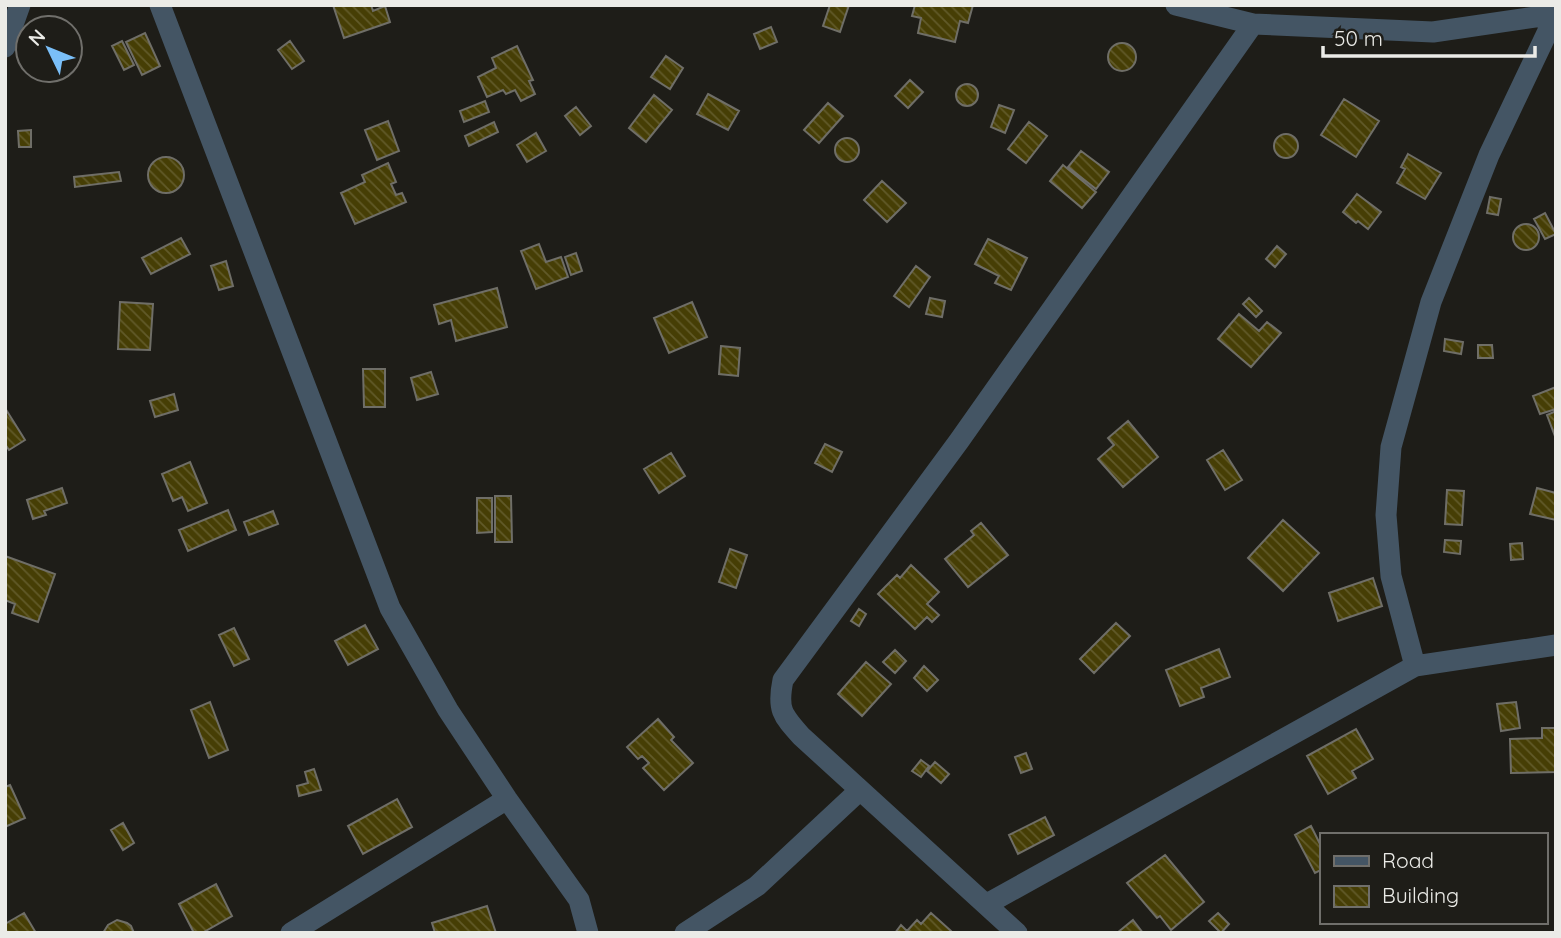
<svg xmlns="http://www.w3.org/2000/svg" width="1561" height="938" viewBox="0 0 1561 938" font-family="Quicksand,sans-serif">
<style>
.building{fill:url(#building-back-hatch);stroke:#6f6e67;stroke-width:2}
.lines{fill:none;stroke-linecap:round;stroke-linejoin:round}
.minor{stroke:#445564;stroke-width:21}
</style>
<defs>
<pattern id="building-back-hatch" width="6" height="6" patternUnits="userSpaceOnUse" patternTransform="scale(1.75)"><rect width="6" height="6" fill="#463e05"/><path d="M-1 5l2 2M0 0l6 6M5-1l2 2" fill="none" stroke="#615a29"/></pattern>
</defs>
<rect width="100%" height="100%" fill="#1e1d18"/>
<!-- building -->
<path class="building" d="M333 5H371L373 11 385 6 390 22 344 38Z
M830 5H849L840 32 823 26Z
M915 5H973L968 23 960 21 955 42 918 33 921 18 912 16Z
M771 27 777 42 760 49 754 34Z
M145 33 160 66 142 75 126 42Z
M122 41 134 65 124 70 112 46Z
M290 41 304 61 292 69 278 50Z
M1108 57a14 14 0 1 1 28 0a14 14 0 1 1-28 0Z
M517 46 533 80 529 81 535 94 521 101 515 90 506 94 503 90 487 97 478 77 496 68 492 58Z
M666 56 683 68 670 89 651 77Z
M910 80 923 92 908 108 895 96Z
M956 95a11 11 0 1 1 22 0a11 11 0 1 1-22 0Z
M708 94 739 111 728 130 697 114Z
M654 95 672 110 646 142 629 128Z
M1344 99 1379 121 1356 157 1321 135Z
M485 101 489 112 464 122 460 111Z
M828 103 843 116 819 143 804 130Z
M999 105 1014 110 1005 133 991 127Z
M576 107 591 126 580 135 565 116Z
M388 121 399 151 377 160 365 130Z
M494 122 498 132 469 146 465 136Z
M1029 122 1047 136 1026 163 1008 149Z
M31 130V147H19L18 131Z
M536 133 546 151 527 162 517 145Z
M1274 146a12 12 0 1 1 24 0a12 12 0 1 1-24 0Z
M835 150a12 12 0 1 1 24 0a12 12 0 1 1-24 0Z
M1081 151 1109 172 1096 189 1068 167Z
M1408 154 1441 173 1425 199 1397 183 1405 169 1401 167Z
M148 175a18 18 0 1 1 36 0a18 18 0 1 1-36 0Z
M388 163 396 182 391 184 396 195 402 193 406 202 355 224 341 193 365 182 362 175Z
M1063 165 1096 192 1082 208 1050 181Z
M119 172 121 181 75 187 74 177Z
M882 181 906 203 887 222 864 200Z
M1357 194 1381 212 1368 229 1358 221 1356 223 1343 212Z
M1490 197 1501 199 1498 215 1487 213Z
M1545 213 1556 234 1545 239 1534 219Z
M1513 237a13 13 0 1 1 26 0a13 13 0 1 1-26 0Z
M181 238 190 254 151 274 142 258Z
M988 239 1027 258 1011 290 995 283 999 276 975 264Z
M539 244 546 262 561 257 568 277 536 289 521 251Z
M1277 246 1286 254 1275 267 1266 259Z
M576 253 582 271 571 275 565 257Z
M226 261 233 286 219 290 211 266Z
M916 266 930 277 909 307 894 296Z
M497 288 507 327 456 341 451 320 439 324 434 305Z
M930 298 945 301 942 317 926 314Z
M1249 298 1262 311 1256 317 1243 304Z
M120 302 153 304 150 350 118 349Z
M692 302 707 337 669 353 654 318Z
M1239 314 1259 331 1267 322 1281 333 1251 367 1218 339Z
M1445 339 1463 342 1461 354 1444 351Z
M1478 345H1492L1493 358H1478Z
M721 346 740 348 738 376 719 374Z
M363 369H385V407H364Z
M431 372 438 394 417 400 411 378Z
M1556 387V409L1540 414 1533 396Z
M174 394 178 410 155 417 150 401Z
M5 408 25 440 9 450 5 444Z
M1556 411V439L1547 415Z
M1128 421 1158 457 1123 487 1098 459 1114 445 1108 438Z
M825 444 842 452 832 472 815 463Z
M1223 450 1242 480 1225 490 1207 460Z
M671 453 685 476 659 493 644 469Z
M190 462 207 503 188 511 182 497 173 501 162 474Z
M62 488 67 503 44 511 46 515 33 519 27 500Z
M1537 488 1556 493V520L1530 514Z
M1447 490 1464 491 1462 525 1445 524Z
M495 496H511L512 542H495Z
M477 498H492V532L477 533Z
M228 510 236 530 188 551 179 530Z
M273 511 278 524 249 535 244 522Z
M1283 520 1319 553 1283 591 1248 558Z
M981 523 1008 555 968 587 945 559 974 535 971 531Z
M1445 540 1461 541 1460 554 1444 552Z
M1522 543 1523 559 1511 560 1510 544Z
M730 549 747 555 736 588 719 582Z
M5 556 55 574 38 622 12 613 15 604 5 600Z
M911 565 939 592 927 604 939 615 932 622 927 617 915 629 878 594 897 575 900 578Z
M1373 578 1382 606 1338 621 1329 593Z
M859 609 866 614 859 626 851 621Z
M1116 623 1130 636 1094 673 1080 659Z
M365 625 378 649 348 665 335 641Z
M234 628 249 659 234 666 219 635Z
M1219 649 1230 677 1201 688 1204 697 1180 706 1166 670Z
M895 650 906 661 895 673 883 662Z
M866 662 891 684 862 716 838 694Z
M924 666 938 680 927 691 914 678Z
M210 702 228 750 209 758 191 710Z
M1516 702 1520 728 1501 731 1497 704Z
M658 719 674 737 671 740 693 763 664 790 643 768 649 763 642 756 638 759 627 747Z
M1542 728H1556V772L1511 773 1510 739 1542 738Z
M1356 729 1373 759 1352 771 1356 778 1328 794 1307 756Z
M1026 753 1032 769 1021 773 1015 757Z
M921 760 929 766 921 777 912 771Z
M935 762 949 774 941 783 927 771Z
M314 769 321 790 299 796 297 786 308 783 305 772Z
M10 785 25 818 5 827V787Z
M397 799 412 827 363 854 348 826Z
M1045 817 1054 835 1018 854 1009 835Z
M123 823 134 843 123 850 111 830Z
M1311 826 1321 846V870L1315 873 1295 835Z
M1165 855 1204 902 1171 930 1160 916 1157 918 1127 883Z
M216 884 232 916 202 933H194L179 904Z
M487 906 496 933H435L432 923Z
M24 913 36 933H5V924Z
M931 913 951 931 950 933H895L901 925 907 931 917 920 921 924Z
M1218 913 1229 924 1221 933 1209 921Z
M117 920 127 923 131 926 134 933H103L108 925Z
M1133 920 1143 933H1117Z"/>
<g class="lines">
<!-- minor -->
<path class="minor" d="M160 5 390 608 448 710 507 799 579 900 588 933
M1176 5 1253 24 1433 32 1556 14
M5 47 20 5
M1415 666 1391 576 1386 515 1391 447 1431 302 1489 155 1556 14
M987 904 1415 666 1556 645
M291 933 507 799
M685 933 757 886 860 790
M1017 933 801 736C782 715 777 709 783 680L959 441 1253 24"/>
</g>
<!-- border -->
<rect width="1561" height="938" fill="none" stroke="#ebebe7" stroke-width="14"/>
<!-- legend -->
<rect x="1320" y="833" width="228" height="91" fill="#1e1d18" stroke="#706f6b" stroke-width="2"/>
<rect x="1334" y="856" width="35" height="10" fill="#445564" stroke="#706f6b" stroke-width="2"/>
<text x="1382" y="868" font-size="21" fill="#ebebe7">Road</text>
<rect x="1334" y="886" width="35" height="21" fill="url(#building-back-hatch)" stroke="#706f6b" stroke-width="2"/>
<text x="1382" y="903" font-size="21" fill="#ebebe7">Building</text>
<!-- north arrow -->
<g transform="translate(49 49) rotate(313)"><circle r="33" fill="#1e1d18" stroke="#706f6b" stroke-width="2"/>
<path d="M0-5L12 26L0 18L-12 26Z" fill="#7abff8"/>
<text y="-10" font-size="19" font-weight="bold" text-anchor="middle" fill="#ebebe7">N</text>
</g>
<!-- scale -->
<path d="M1323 46v10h212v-10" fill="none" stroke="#ebebe7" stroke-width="3.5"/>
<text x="1334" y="46" font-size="21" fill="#ebebe7" stroke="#1e1d18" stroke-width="5" paint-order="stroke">50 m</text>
</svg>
